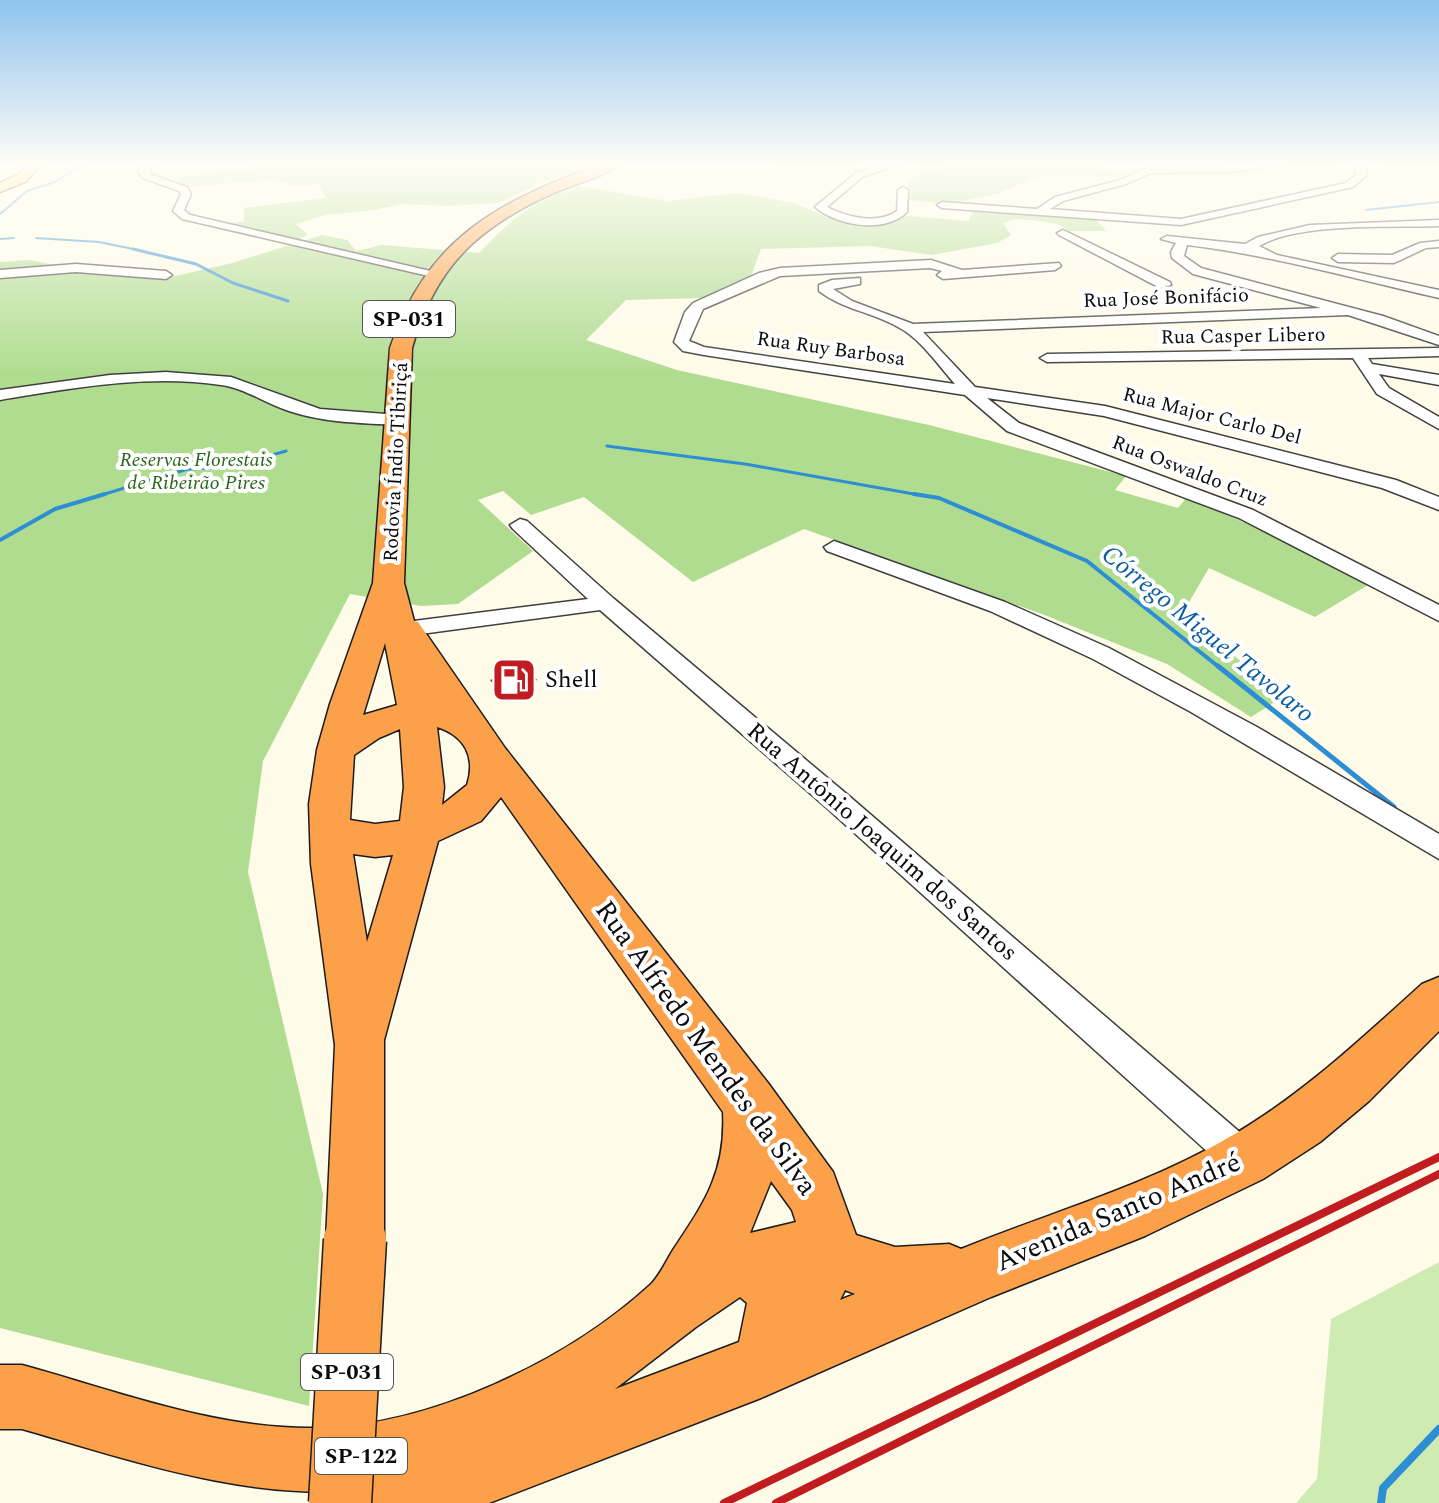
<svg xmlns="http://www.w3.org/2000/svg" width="1439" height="1503" viewBox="0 0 1439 1503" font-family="Spectral,serif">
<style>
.green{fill:#ceebb1}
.forest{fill:#b0dc90}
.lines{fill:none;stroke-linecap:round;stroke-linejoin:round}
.stream-far4{stroke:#2e8ed4;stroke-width:2}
.stream-far3{stroke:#2e8ed4;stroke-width:3}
.stream-far2{stroke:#2e8ed4;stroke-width:4}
.stream-far1{stroke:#2e8ed4;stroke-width:5}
.stream{stroke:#2e8ed4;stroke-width:8}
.building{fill:#544c47}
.minor-casing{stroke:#3e3e3e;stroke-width:3}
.major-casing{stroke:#1c1c1c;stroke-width:3}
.highway-casing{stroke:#1c1c1c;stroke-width:3}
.minor{fill:#fff;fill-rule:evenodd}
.major{fill:#ffdb59;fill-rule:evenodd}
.highway{fill:#fca049;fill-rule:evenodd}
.rail-far1{stroke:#c11d20;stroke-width:6}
.rail{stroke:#c11d20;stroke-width:8}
.highway-bridge-casing{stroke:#1c1c1c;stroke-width:65;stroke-linecap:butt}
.highway-bridge{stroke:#fca049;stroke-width:62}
.labels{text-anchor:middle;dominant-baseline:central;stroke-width:8;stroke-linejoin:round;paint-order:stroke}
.far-street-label{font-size:20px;fill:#0b0b0b;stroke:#fff}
.far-park-label{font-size:20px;font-style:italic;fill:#276519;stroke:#fff}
.shield{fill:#fff;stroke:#545454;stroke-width:2}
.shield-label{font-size:22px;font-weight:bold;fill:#0b0b0b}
.poi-label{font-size:24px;fill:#0b0b0b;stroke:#fff;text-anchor:start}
.street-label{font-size:24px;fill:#0b0b0b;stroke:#fff}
.water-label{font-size:26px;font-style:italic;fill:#0f5ea2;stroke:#fff}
.near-street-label{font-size:28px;fill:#0b0b0b;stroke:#fff}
</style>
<rect width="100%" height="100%" fill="#fffbe9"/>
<!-- green -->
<path class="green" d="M1439 1262V1503H1296L1317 1479 1331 1319Z"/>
<!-- forest -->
<path class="forest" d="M251 164H597L541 183 499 203 447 206 403 204 374 210 325 215 296 224 308 235 294 241 229 223 244 222V208L326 198 318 184 293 186 278 179 190 187 174 178 251 169Z
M944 164H1097L1098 168 1127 176 1037 177 999 193 949 204 908 200V180L930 170 949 167Z
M580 186 668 201 736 193 794 203 826 217 880 225 905 216 969 221 973 210 1096 220 1106 231H1069L1058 224 1040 221 1016 219 1003 223 1011 235 997 243 932 255 870 246 761 249 751 276 704 298 626 300 586 340 677 370 929 425 1126 476 1115 490 1178 508 1186 498 1267 532 1368 585 1315 617 1209 568 1182 614 1284 696 1251 717 1167 664 1042 614 804 529 693 582 584 497 531 515 503 491 478 500 533 551 458 604 421 606 350 594 263 761 248 872 323 1194 309 1406 0 1328V262L30 260 104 275 162 279 232 263 322 235 347 240 356 251 382 245 479 253C515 216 531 202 580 186Z"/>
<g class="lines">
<!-- stream-far4 -->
<path class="stream-far4" d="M1366 210 1439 202
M0 214 27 191 55 182 84 164
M36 238 99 242 143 251
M0 239 14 238"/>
<!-- stream-far3 -->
<path class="stream-far3" d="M133 249 196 264 233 283 288 301
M607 446 745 464 925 496
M98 496 188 469 229 467 286 451"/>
<!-- stream-far2 -->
<path class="stream-far2" d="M914 494 939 498 1087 561 1220 668
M0 540 55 509 105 494"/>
<!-- stream-far1 -->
<path class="stream-far1" d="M1218 666 1394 807"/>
<!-- stream -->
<path class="stream" d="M1381 1503 1383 1488 1439 1429"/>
</g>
<!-- building -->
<path class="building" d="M526 666 537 680 501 694 490 680Z"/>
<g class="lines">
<!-- minor casing -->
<g class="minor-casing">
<path id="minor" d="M142 164H152L149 174 187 187 191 194 184 210 190 215 439 273 433 277 182 219 173 211 181 194 179 191 143 178 138 172Z
M887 164H901L862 177 827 207C847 217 877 225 897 211L898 190 903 187 908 190 907 212C885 234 837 226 815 207L856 173Z
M1283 164 1233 172 1151 173 1126 184 1063 201 1050 209 1181 219 1346 183 1357 174 1354 164H1364L1367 175 1353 187 1181 225 942 208 937 205 942 202 1037 209 1055 197 1120 180 1149 167Z
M1439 220V226C1391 228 1300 222 1259 246L1277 255 1439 290V298C1355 279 1271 255 1187 245L1184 256 1201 268 1383 316 1439 336V345L1348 315 923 332 975 387 1105 406 1396 480 1439 497V510L1382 488 1104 416 987 398 1019 423 1253 510 1439 605V621L1239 518 1007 431 965 395 704 355 683 351 674 342 685 312 693 303 759 273 780 268 931 260 962 270 1059 263 1061 266 1055 270 943 279 937 275 942 271 930 268 780 276 703 309 689 341 704 347 955 384C938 365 921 339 898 327 872 312 844 310 819 291V285L832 280 860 278V284L833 289 852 301 913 324 1321 308 1193 274 1172 258 1171 252 1176 243 1161 239 1167 236 1245 244 1258 237 1310 225Z
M1063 230 1170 282 1171 285 1160 288 1059 235 1057 233Z
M1439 241V247L1426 248 1394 263 1338 262 1332 258 1338 254 1392 255 1420 243Z
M76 264 166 271 172 275 166 279 76 272 0 278V270Z
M1439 348V356L1368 358 1372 364 1439 375V385L1379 374 1389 388 1439 417V429L1377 394 1353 358 1047 362 1040 358 1047 354Z
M166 372 231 377 320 409 399 415 407 420 399 425C362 423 325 423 289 411 266 404 245 388 221 385 148 374 72 388 0 400V390L110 375Z
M520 519 527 521 613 598 849 796 1257 1147 1263 1160 1257 1173 1244 1179 1231 1173 829 810 600 610 406 636 398 634 395 629 398 624 406 622 588 599 513 529 510 525Z
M834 541 1005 602 1109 648 1257 727 1439 834V859L1191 712 1093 659 990 611 827 551 824 547Z"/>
</g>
<!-- major casing -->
<g class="major-casing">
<path id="major" d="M28 164H40L27 181 0 192V183L17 175Z"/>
</g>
<!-- highway casing -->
<g class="highway-casing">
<path id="highway" d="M601 164H620C603 178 573 184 552 194 476 228 435 268 412 348L404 583 414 621 418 622 505 748 768 1083 833 1172 856 1235 895 1247 949 1244 961 1249C1049 1213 1143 1187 1226 1139 1300 1097 1360 1040 1422 984L1439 977V1031L1369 1101 1320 1142 1263 1179 1145 1236 991 1297 761 1398 489 1503H365L371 1489C253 1503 134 1461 22 1429H0V1365H22C117 1391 217 1430 317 1428 430 1426 567 1361 650 1285 659 1277 666 1261 673 1250 705 1202 726 1172 723 1112L501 797 481 821 438 841 384 1040V1240L376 1261 355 1269 334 1261 326 1240 335 1045 311 864 309 804 317 750 330 704 373 583 390 348C427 238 497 202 601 164ZM385 643 397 705 363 715ZM437 727C465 736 476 757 467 785L442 805 444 787ZM400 729 404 787 400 821 375 824 350 820 354 755 379 738ZM353 854 375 857 393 855 367 942ZM771 1181 792 1210 796 1222 750 1233ZM845 1290 855 1294 840 1300ZM740 1297 747 1303 739 1342 615 1389 696 1327Z"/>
</g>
<!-- minor -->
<use href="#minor" class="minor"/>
<!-- major -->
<use href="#major" class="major"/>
<!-- highway -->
<use href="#highway" class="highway"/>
<!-- rail-far1 -->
<path class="rail-far1" d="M1435 1159 1439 1157"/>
<!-- rail -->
<path class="rail" d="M724 1503 1439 1157
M776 1503 1439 1174"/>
<!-- highway-bridge casing -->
<g class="highway-bridge-casing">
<path id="highway-bridge" d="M340 1503 355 1240"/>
</g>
<!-- highway-bridge -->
<use href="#highway-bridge" class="highway-bridge"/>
</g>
<!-- sky -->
<linearGradient id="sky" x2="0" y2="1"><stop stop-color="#8fc3ef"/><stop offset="0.44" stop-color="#fffdf5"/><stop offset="1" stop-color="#fffdf5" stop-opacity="0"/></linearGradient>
<rect width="1439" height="374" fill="url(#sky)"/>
<!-- icons -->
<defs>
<g id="fuel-square" transform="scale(2.3)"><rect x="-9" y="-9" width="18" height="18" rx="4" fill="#c11d20" stroke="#fff"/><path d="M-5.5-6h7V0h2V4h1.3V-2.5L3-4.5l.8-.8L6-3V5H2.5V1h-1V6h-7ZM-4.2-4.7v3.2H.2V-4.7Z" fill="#fff"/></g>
</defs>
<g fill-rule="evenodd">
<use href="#fuel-square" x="514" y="680"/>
</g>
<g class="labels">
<!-- far-street labels -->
<g class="far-street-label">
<text transform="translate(1166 298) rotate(-2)">Rua José Bonifácio</text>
<text transform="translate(1243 336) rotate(-1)">Rua Casper Libero</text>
<text transform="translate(831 349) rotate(8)">Rua Ruy Barbosa</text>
<text transform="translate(1212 416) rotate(14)">Rua Major Carlo Del</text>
<text transform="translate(396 462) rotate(-87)">Rodovia Índio Tibiriçá</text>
<text transform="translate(1190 471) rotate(21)">Rua Oswaldo Cruz</text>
</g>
<!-- far-park labels -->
<g class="far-park-label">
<text x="196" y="460">Reservas Florestais<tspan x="196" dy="23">de Ribeirão Pires</tspan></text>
</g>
<!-- shield labels -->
<g class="shield">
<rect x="363" y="301" width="92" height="36" rx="6"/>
<rect x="301" y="1354" width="92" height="36" rx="6"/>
<rect x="315" y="1438" width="92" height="36" rx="6"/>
</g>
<g class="shield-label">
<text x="409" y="319">SP-031</text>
<text x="347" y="1372">SP-031</text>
<text x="361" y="1456">SP-122</text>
</g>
<!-- poi labels -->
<g class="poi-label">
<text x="545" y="680">Shell</text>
</g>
<!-- street labels -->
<g class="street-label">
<text transform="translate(882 842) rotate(41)">Rua Antônio Joaquim dos Santos</text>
</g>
<!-- water labels -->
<g class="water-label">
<text transform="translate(1208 634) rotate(39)">Córrego Miguel Tavolaro</text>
</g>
<!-- near-street labels -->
<g class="near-street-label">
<text transform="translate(706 1048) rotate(54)">Rua Alfredo Mendes da Silva</text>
<text transform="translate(1118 1212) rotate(-23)">Avenida Santo André</text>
</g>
</g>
</svg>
